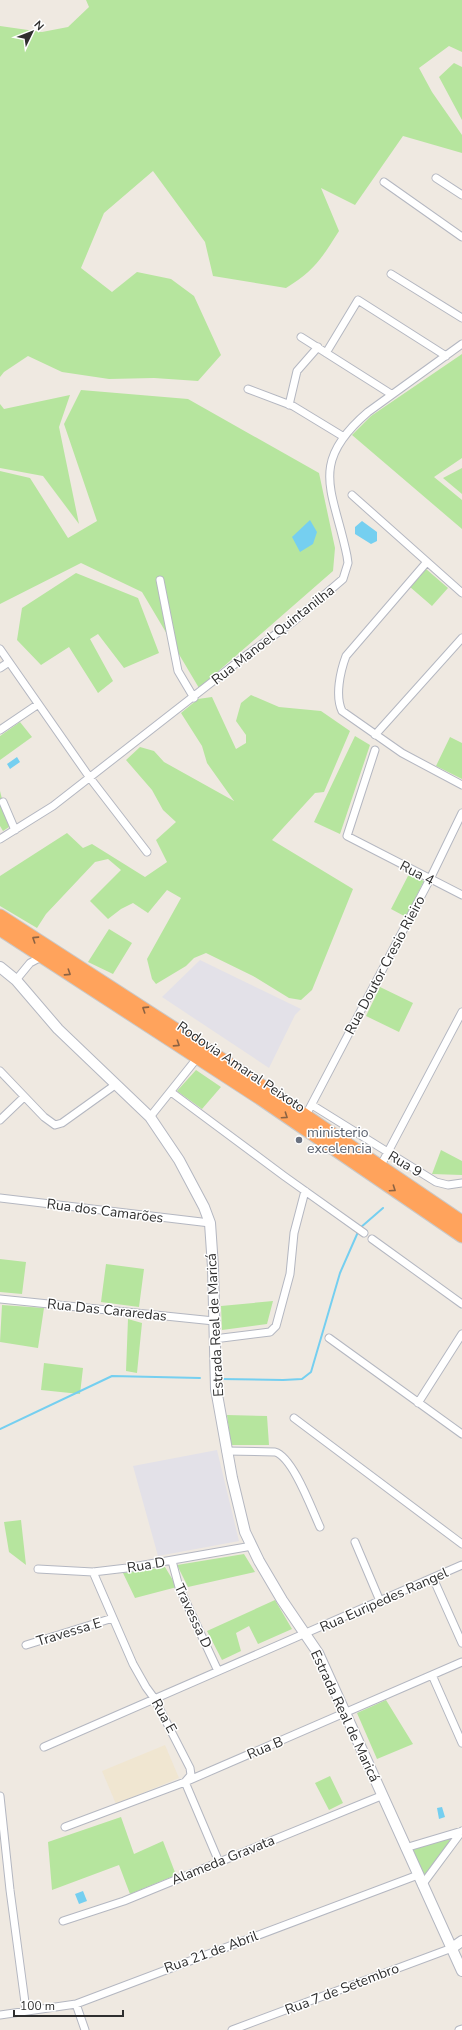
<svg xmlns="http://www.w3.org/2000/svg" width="462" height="2030" viewBox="0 0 462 2030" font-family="'Nunito Sans',sans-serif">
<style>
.industrial{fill:#e3e1e8}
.education{fill:#f0e6d1}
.green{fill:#b6e59e}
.water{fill:#75cff0}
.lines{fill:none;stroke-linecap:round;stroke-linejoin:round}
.stream{stroke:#75cff0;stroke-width:2}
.street-casing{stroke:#b4b7c1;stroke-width:9}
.secondary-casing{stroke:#b4b7c1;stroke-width:12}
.highway-casing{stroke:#c9c9c9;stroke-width:15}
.street{stroke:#fff;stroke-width:7}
.secondary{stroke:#fff;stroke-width:10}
.highway{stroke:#ffa35c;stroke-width:13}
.oneway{stroke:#8c6343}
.worship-dot{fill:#6b7280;stroke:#fff;stroke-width:1.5}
.labels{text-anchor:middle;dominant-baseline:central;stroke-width:3;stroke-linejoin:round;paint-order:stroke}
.street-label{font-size:14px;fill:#2e2e2e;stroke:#fff}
.worship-label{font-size:14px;fill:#5b616d;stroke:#fff;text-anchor:start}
</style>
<rect width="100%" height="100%" fill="#efe9e1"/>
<!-- industrial -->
<path class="industrial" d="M200 960 301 1009 295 1015 269 1068 162 997Z
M217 1450 239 1541 158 1556 133 1466Z"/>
<!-- education -->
<path class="education" d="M165 1745 179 1778 116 1804 102 1771Z"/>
<!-- green -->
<path class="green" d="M86 0H462V52L449 46 419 68 432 92 462 135V153L403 136 355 205 321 188 339 231C322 258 314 271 286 288L213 276 205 242 153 171 104 213 81 268 112 292 137 272 171 279 194 296 221 355 198 381 154 378 109 379 62 372 28 356 4 372 0 377V26L42 32 68 27 89 7Z
M454 63 462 67V120L439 77Z
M462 354V458L434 477 462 500V529L352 435 371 416Z
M81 390 188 399 319 473 335 548 333 571 199 688 142 592 81 563 0 604V471L30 478 68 538 97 521 64 424Z
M70 395 59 427 79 524 43 476 0 468V404L4 409Z
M462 468V494L443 478Z
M426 569 448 588 432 606 410 587Z
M76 573 138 598 159 653 124 668 98 634 90 639 113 681 98 693 69 647 41 665 17 640 22 608Z
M251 695 279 707 321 711 350 731 324 792 315 793 272 840 353 889 312 990 301 1000 289 998 253 976 206 953 194 958 186 966 156 984 152 979 147 959 181 898 167 890 148 913 133 903 121 909 108 919 90 901 121 870 108 859 95 862 46 914 37 928 0 906V876L67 833 83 848 92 844 145 877 167 862 156 840 176 822 163 810 152 790 126 760 140 747 154 751 164 762 234 801 207 763 202 746 181 713 198 699 212 697 236 749 246 743V735L236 721 241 703Z
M20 722 32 737 0 760V736Z
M355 736 370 745 340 834 314 822Z
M450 737 462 743V779L436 766Z
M0 791 9 827 3 831 0 826Z
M409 874 424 881 406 917 391 909Z
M109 929 132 943 113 974 88 962Z
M380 987 413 1003 399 1032 366 1016Z
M196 1070 221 1087 202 1109 177 1091Z
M441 1150 462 1161V1175L432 1174Z
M0 1259 26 1262 22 1294 0 1292Z
M106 1264 144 1269 139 1307 101 1302Z
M273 1301 267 1324 222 1330 221 1306Z
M2 1305 44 1308 38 1348 0 1342Z
M128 1319 142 1323 137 1373 126 1371Z
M44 1363 83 1368 80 1394 41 1390Z
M227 1415 267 1416 269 1445H231Z
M21 1520 26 1565 9 1552 4 1522Z
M244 1554 255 1572 188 1587 177 1565Z
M165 1567 177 1587 135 1598 123 1573Z
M275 1600 292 1629 258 1644 249 1626 236 1633 241 1651 222 1660 207 1631Z
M386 1700 413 1744 377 1759 357 1713Z
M330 1776 343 1803 329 1810 315 1783Z
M121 1817 134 1854 163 1841 176 1875 130 1894 119 1865 52 1890 48 1842Z
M448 1839 450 1841 424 1878 411 1849Z"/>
<!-- water -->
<path class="water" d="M310 520 317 532 313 544 300 552 292 537Z
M362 521 377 532V541L371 544 355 534V527Z
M17 757 20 762 10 769 7 764Z
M442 1807 445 1817 439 1819 437 1808Z
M83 1891 87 1901 79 1904 75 1894Z"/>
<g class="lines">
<!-- stream -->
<path class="stream" d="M360 1228 383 1208
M220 1379 283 1380 302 1379 311 1372 340 1273 358 1232
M0 1429 112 1376 200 1378"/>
<!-- street casing -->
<g class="street-casing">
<path id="street" d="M436 178 462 195
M384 182 462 237
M391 274 462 318
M301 337 391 394
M326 353 358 300 446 356
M248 389 293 406 344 437
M289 405 297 371 318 347
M352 495 462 593
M426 563 346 656C340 672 335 696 342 711L402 753 462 785
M160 580 178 671 194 698
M0 649 90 778 147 852
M0 668 9 662
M0 730 37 705
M375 735 462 638
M375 750 347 836 462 895
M3 802 15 830
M0 839 53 806 244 657 294 621 343 579 348 563 347 556C334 491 307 464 368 412L462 344
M16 980 30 963 43 956
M0 1071 44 1117 55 1125 62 1123 115 1085
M171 1092 284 1176 364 1233
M312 1105 436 1182 448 1185 462 1183
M306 1115 430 879 462 813
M150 1117 198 1057
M0 1120 24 1097
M380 1167 462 1012
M0 1198 210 1223
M372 1239 462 1304
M0 1299 214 1321
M329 1338 462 1434
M214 1339 270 1332 276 1326 290 1274 294 1233 305 1191
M418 1403 462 1334
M294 1418 462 1544
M226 1451 275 1452C293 1457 312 1510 320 1527
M355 1542 380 1601
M172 1561 179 1587 218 1671
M38 1569 93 1572 127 1568 252 1546
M93 1572 133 1664 146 1687 154 1698 190 1768 191 1775 185 1782 219 1862
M433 1578 462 1643
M26 1645 113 1618
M432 1675 462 1743
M44 1747 462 1565
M0 1796 10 1890 26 2010
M65 1827 185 1782 462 1662
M405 1848 462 1831
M422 1885 462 1831
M63 1921 124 1901 381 1796
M76 2004 85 2030
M0 2015 76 2004 418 1875
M232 2030 452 1948
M459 2030 462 2029"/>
</g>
<!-- secondary casing -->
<g class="secondary-casing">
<path id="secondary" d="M0 967 16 980 58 1029 150 1117 179 1160 204 1207 210 1223 213 1267 216 1389 232 1478 245 1532 259 1561 282 1600 318 1653 462 1971
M452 1948 462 1941"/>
</g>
<!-- highway casing -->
<g class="highway-casing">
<path id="highway" d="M0 916 235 1068 462 1222
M0 929 260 1098 462 1236"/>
</g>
<!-- street -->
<use href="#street" class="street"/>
<!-- secondary -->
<use href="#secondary" class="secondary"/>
<!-- highway -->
<use href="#highway" class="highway"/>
</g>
<!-- one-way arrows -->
<defs><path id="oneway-chevron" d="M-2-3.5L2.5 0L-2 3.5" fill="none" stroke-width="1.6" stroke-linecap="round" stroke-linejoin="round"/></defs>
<g class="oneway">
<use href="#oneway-chevron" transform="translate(35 939) rotate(-147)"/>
<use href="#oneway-chevron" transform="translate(68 973) rotate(33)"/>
<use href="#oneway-chevron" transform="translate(145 1009) rotate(-147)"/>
<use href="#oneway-chevron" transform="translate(177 1044) rotate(33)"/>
<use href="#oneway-chevron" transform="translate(285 1116) rotate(34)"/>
<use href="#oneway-chevron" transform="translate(393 1189) rotate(34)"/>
</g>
<!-- markers -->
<circle class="worship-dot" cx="299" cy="1140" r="4"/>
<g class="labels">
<!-- street labels -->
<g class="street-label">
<text transform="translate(273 635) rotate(-38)">Rua Manoel Quintanilha</text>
<text transform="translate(417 873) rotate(27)">Rua 4</text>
<text transform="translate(385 965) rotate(-62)">Rua Doutor Cresio Rieiro</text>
<text transform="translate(241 1067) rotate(34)">Rodovia Amaral Peixoto</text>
<text transform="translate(405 1164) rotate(31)">Rua 9</text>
<text transform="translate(105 1211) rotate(7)">Rua dos Camarões</text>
<text transform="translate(107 1310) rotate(6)">Rua Das Cararedas</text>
<text transform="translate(215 1325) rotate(-93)">Estrada Real de Maricá</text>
<text transform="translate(146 1565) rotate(-9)">Rua D</text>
<text transform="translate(384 1600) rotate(-24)">Rua Euripedes Rangel</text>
<text transform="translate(193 1616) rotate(65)">Travessa D</text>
<text transform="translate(69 1632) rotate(-17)">Travessa E</text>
<text transform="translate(164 1716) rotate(61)">Rua E</text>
<text transform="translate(345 1716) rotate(65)">Estrada Real de Maricá</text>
<text transform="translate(265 1748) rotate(-23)">Rua B</text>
<text transform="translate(223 1860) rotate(-22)">Alameda Gravata</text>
<text transform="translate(211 1952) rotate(-20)">Rua 21 de Abril</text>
<text transform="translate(342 1989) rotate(-21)">Rua 7 de Setembro</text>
</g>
<!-- worship labels -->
<g class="worship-label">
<text x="307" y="1132">ministerio<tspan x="307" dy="16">excelencia</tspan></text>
</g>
</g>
<!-- north arrow -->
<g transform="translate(32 32) rotate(47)" stroke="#ffffff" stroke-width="3" paint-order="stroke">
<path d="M0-3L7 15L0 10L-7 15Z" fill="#2e2e2e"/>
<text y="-6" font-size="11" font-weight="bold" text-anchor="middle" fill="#2e2e2e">N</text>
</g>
<!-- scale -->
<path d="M14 2010v6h109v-6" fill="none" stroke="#2e2e2e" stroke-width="2"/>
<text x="20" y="2010" font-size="12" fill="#2e2e2e" stroke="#ffffff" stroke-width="3" paint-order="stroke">100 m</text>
</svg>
